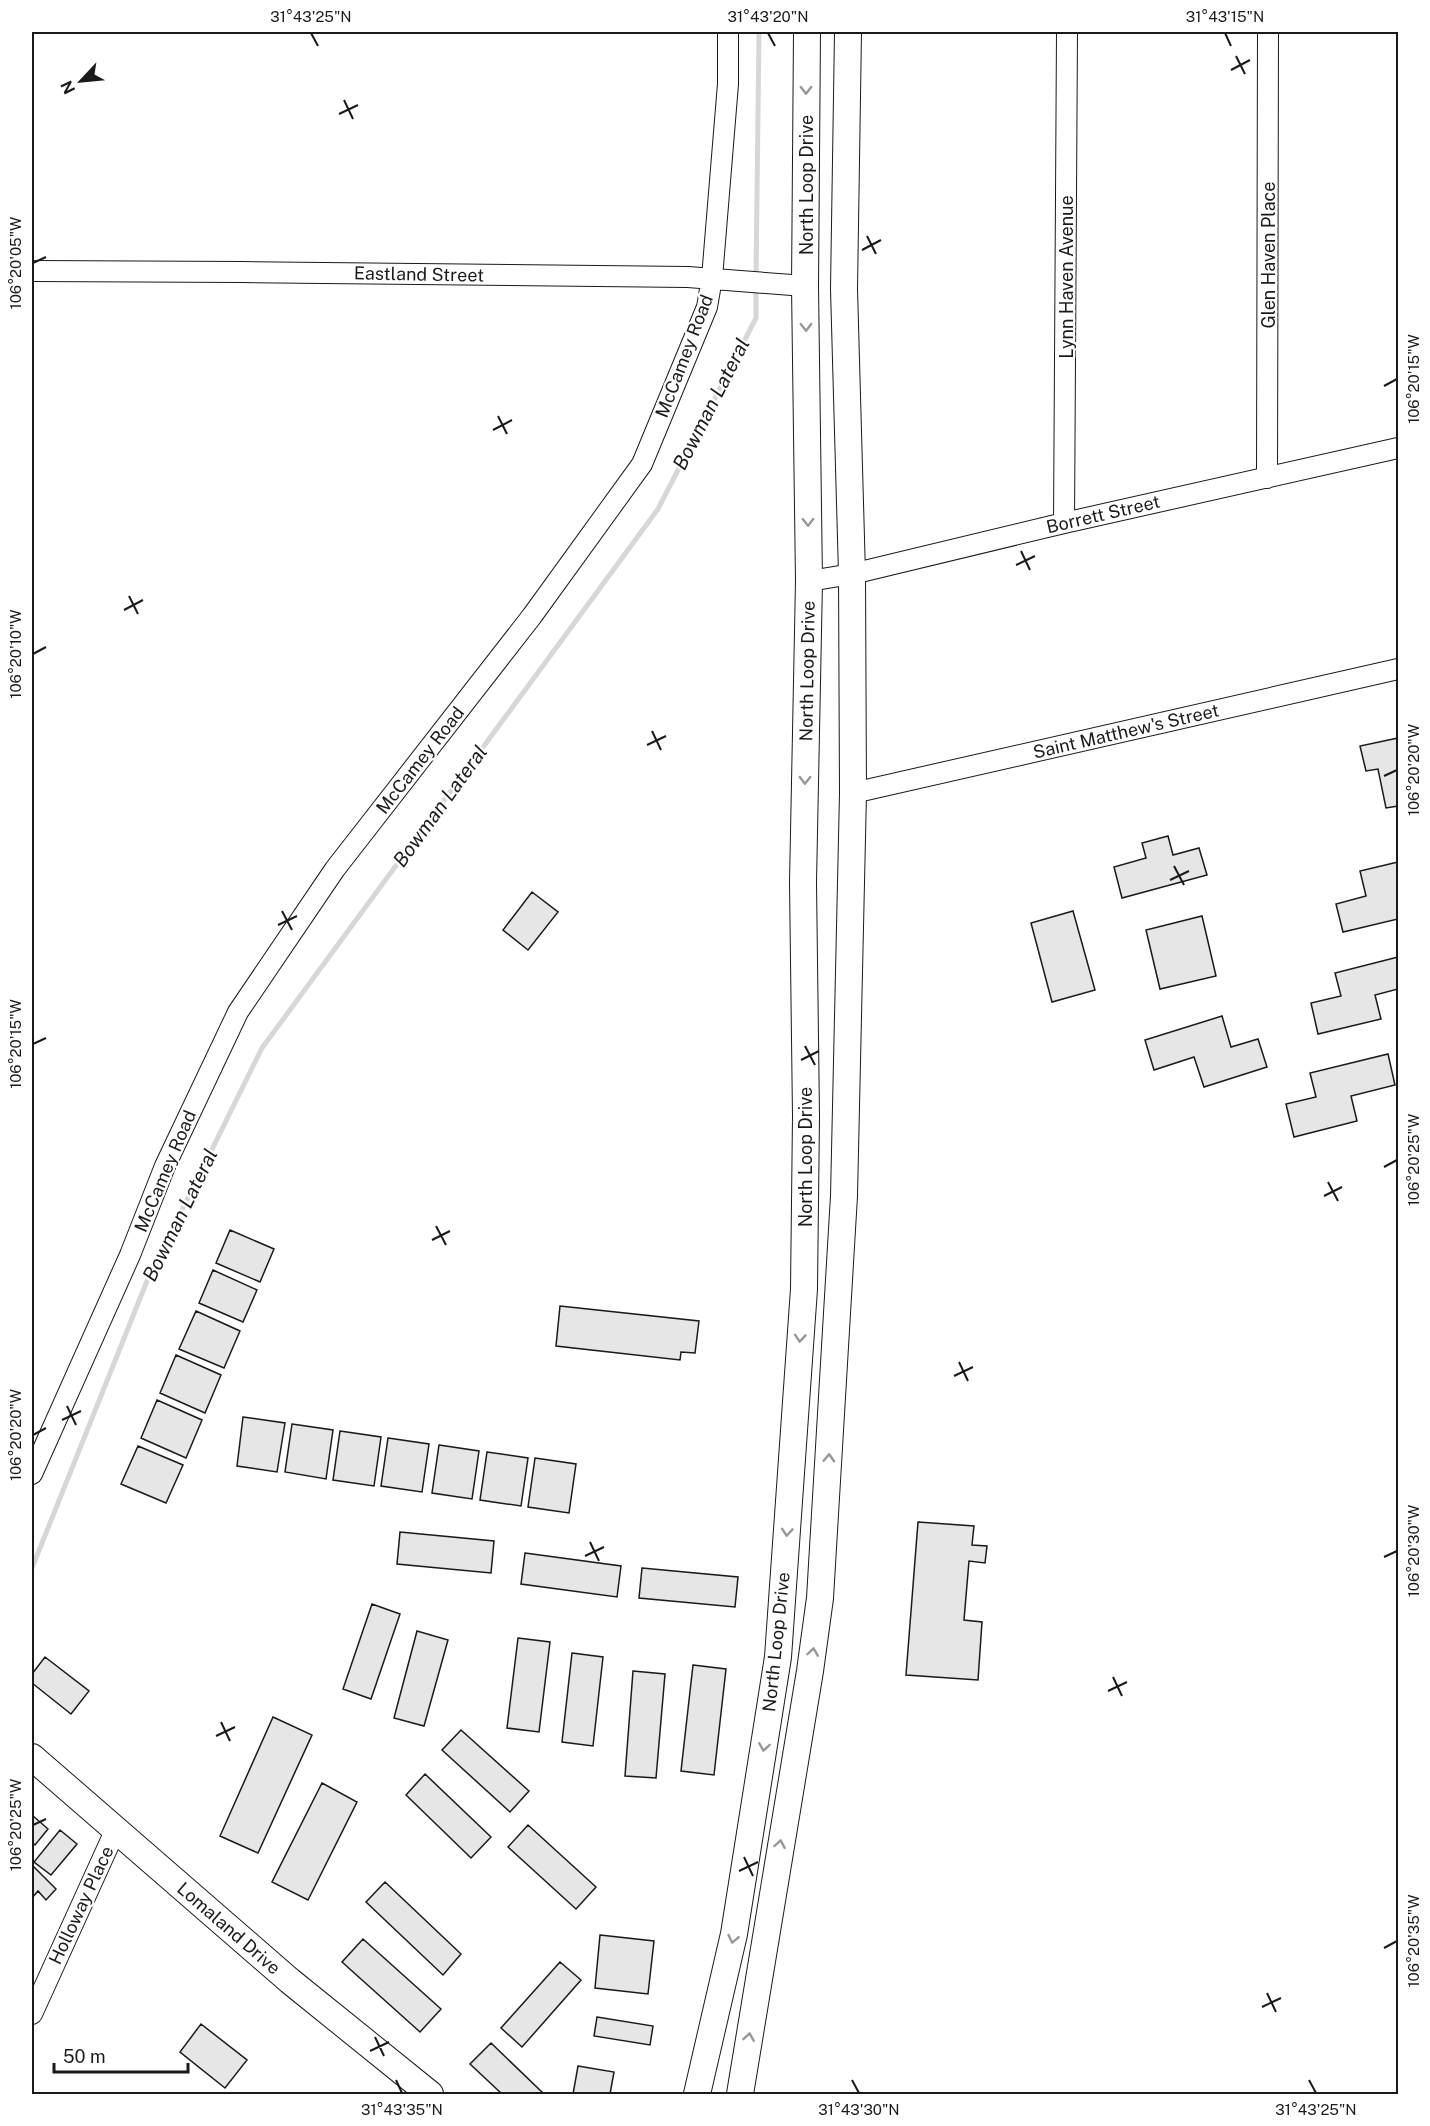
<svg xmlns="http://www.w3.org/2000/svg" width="1430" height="2126" viewBox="0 0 1430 2126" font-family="'Public Sans',sans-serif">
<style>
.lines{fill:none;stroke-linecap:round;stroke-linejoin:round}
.stream{stroke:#d7d7d7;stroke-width:5}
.building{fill:#e6e6e6;stroke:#1a1a1a;stroke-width:1.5}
.minor-casing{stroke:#1a1a1a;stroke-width:22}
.major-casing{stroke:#1a1a1a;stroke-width:28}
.minor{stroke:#fff;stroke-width:20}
.major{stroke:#fff;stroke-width:26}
.oneway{stroke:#989898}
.ticks{fill:none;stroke:#1a1a1a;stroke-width:2}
.labels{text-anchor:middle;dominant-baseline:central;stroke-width:4.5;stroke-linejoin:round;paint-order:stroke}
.street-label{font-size:18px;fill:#1a1a1a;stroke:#fff}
.water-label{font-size:20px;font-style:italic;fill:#1a1a1a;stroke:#fff}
.neatline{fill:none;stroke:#1a1a1a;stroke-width:2}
.ticks-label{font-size:15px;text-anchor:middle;fill:#1a1a1a}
</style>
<rect width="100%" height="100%" fill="#fff"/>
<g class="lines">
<!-- stream -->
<path class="stream" d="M756 278 759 32
M32 1568 147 1281 262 1048 658 509 756 318V287"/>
</g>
<!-- building -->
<path class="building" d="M1398 738V806L1386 808 1378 769 1366 771 1360 746Z
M1168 836 1173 855 1199 848 1207 875 1122 898 1114 867 1146 858 1142 843Z
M1398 862V919L1343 932 1336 904 1366 896 1360 871Z
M532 892 558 912 528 950 503 930Z
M1073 911 1095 990 1052 1002 1031 923Z
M1202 916 1216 976 1160 989 1146 930Z
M1398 957V989L1375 995 1381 1019 1318 1034 1311 1003 1341 996 1335 973Z
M1222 1016 1231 1047 1258 1039 1267 1067 1204 1087 1194 1057 1154 1070 1145 1040Z
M1388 1054 1395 1085 1351 1096 1357 1121 1294 1137 1286 1104 1316 1097 1310 1073Z
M230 1230 274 1249 260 1282 216 1263Z
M213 1270 257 1290 243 1322 199 1303Z
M560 1306 699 1321 695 1353 681 1352 680 1360 556 1346Z
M196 1311 240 1331 224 1368 179 1349Z
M176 1355 221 1375 205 1413 160 1393Z
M157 1400 202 1420 186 1458 141 1438Z
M243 1417 285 1423 277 1472 237 1466Z
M292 1424 333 1430 326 1479 285 1472Z
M340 1431 381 1437 374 1486 333 1480Z
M388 1438 429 1444 422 1492 381 1486Z
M439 1445 479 1451 472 1499 432 1493Z
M138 1446 183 1465 166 1503 121 1484Z
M487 1452 528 1458 521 1506 480 1500Z
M535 1458 576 1464 569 1513 528 1507Z
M918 1522 974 1526 972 1545 987 1546 985 1563 969 1561 964 1620 982 1622 978 1680 906 1675Z
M400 1532 494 1541 491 1573 397 1564Z
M525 1553 621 1566 617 1597 521 1584Z
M642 1568 738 1577 735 1607 639 1598Z
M372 1604 400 1614 371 1699 343 1689Z
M417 1631 448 1640 424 1726 394 1718Z
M518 1638 550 1642 539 1732 507 1728Z
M572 1653 603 1657 593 1746 562 1742Z
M45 1657 89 1691 71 1714 32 1683V1674Z
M693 1665 726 1669 714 1775 681 1771Z
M633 1671 665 1674 656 1778 625 1776Z
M273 1717 312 1735 258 1853 220 1836Z
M461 1730 529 1791 510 1812 442 1750Z
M425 1774 491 1837 471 1858 406 1795Z
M322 1783 357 1802 308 1900 272 1882Z
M32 1815 48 1829 35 1845 32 1842Z
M528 1825 596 1887 576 1909 508 1847Z
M60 1830 77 1844 51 1875 34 1862Z
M32 1865 56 1889 46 1900 38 1891 32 1898Z
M385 1882 461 1954 443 1975 366 1902Z
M600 1935 654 1941 648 1994 595 1988Z
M363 1939 441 2009 420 2032 342 1962Z
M560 1962 581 1980 522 2047 501 2028Z
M597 2017 653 2026 650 2045 594 2036Z
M201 2024 247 2060 225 2088 180 2052Z
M491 2043 544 2094H502L470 2064Z
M578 2066 614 2072 610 2094H573Z"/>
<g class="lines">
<!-- minor casing -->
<g class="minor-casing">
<path id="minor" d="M32 271 242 272 688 277 805 286
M1267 478 1268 32
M1064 523 1067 32
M809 581 852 574 1064 523 1398 448
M853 793 1398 669
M32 1474 130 1255 165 1166 238 1012 335 869 532 616 642 464 707 307 712 278 728 84V32
M32 2014 116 1829"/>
</g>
<!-- major casing -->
<g class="major-casing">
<path id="major" d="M32 1757 290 1981 430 2094
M697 2094 734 1934 778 1657 804 1289 806 1116 803 883 809 581 805 286 807 32
M740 2094 810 1671 820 1598 844 1196 853 793 852 574 844 289 848 32"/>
</g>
<!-- minor -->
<use href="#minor" class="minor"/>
<!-- major -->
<use href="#major" class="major"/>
</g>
<!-- one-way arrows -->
<defs><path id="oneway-chevron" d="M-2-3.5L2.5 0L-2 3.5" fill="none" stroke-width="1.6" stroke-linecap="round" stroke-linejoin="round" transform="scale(1.5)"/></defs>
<g class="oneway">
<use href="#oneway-chevron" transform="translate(806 90) rotate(90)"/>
<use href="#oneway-chevron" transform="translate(806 327) rotate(89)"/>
<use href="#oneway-chevron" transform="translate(808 522) rotate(89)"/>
<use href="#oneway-chevron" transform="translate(805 780) rotate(91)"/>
<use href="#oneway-chevron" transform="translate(800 1338) rotate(94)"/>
<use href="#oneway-chevron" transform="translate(829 1458) rotate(-87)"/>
<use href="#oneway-chevron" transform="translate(787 1532) rotate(94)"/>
<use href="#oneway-chevron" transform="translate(813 1652) rotate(-82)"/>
<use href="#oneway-chevron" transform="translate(764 1747) rotate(99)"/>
<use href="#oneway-chevron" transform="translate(780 1844) rotate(-80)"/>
<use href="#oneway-chevron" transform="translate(733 1939) rotate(102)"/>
<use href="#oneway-chevron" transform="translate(749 2037) rotate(-81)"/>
</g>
<!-- ticks -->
<path class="ticks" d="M311 33 318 46M768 33 775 46M1225 33 1231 46M1236 56 1245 74M1231 70 1250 60M344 100 353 119M339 114 358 105M867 236 876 254M862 250 881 240M33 263 46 257M1384 386 1397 379M498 416 507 434M493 430 512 420M1021 551 1030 570M1016 565 1035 556M129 596 138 614M124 610 143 600M33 654 46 647M652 731 661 750M647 745 666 736M1384 776 1397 770M1174 866 1184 885M1170 880 1189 871M282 911 292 930M278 925 297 916M33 1044 46 1038M805 1046 815 1065M801 1060 819 1051M1384 1167 1397 1160M1328 1182 1338 1201M1324 1196 1342 1187M436 1226 446 1245M432 1240 450 1231M959 1362 968 1381M954 1376 973 1367M67 1406 76 1425M62 1420 81 1411M33 1435 46 1428M590 1542 599 1561M585 1556 604 1547M1384 1557 1397 1551M1113 1677 1122 1696M1108 1691 1127 1682M221 1722 230 1741M216 1736 235 1727M33 1825 46 1819M744 1857 753 1876M739 1871 758 1862M1384 1948 1397 1941M1267 1993 1276 2012M1262 2007 1281 1998M375 2037 384 2056M370 2051 389 2042M396 2080 402 2093M852 2080 859 2093M1309 2080 1316 2093"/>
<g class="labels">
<!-- street labels -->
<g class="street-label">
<text transform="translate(806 185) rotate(-90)">North Loop Drive</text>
<text transform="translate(1268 255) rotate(-90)">Glen Haven Place</text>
<text transform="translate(419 274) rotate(1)">Eastland Street</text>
<text transform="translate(1066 277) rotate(-90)">Lynn Haven Avenue</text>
<text transform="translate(684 356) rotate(-69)">McCamey Road</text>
<text transform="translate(1103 514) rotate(-13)">Borrett Street</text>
<text transform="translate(807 671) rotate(-89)">North Loop Drive</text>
<text transform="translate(1126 731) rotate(-13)">Saint Matthew's Street</text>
<text transform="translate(420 760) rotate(-52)">McCamey Road</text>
<text transform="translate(805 1157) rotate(-90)">North Loop Drive</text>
<text transform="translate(165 1171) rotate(-67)">McCamey Road</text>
<text transform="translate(776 1642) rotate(-84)">North Loop Drive</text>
<text transform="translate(81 1905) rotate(-65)">Holloway Place</text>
<text transform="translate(229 1928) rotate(41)">Lomaland Drive</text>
</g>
<!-- water labels -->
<g class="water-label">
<text transform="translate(711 404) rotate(-63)">Bowman Lateral</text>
<text transform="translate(440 806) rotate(-54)">Bowman Lateral</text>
<text transform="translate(180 1215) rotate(-64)">Bowman Lateral</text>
</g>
</g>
<!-- border -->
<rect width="1430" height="2126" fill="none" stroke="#ffffff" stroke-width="66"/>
<!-- north arrow -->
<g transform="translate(81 81) rotate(244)" stroke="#ffffff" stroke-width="4.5" paint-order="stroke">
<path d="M0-4.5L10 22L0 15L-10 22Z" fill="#1a1a1a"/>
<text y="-9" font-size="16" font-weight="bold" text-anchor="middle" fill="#1a1a1a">N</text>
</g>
<!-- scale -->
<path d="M54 2063v9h134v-9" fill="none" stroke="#1a1a1a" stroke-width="3"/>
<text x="63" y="2063" font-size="18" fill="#1a1a1a" stroke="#ffffff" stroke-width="4.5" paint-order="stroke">50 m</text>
<rect x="33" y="33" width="1364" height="2060" class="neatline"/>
<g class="ticks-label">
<text x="311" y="22">31°43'25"N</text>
<text x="768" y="22">31°43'20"N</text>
<text x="1225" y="22">31°43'15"N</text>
<text transform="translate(16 263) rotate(-90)" y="5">106°20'05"W</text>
<text transform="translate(1414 379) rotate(-90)" y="5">106°20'15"W</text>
<text transform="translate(16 654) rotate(-90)" y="5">106°20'10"W</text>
<text transform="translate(1414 770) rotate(-90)" y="5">106°20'20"W</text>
<text transform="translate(16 1044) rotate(-90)" y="5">106°20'15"W</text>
<text transform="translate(1414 1160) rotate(-90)" y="5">106°20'25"W</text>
<text transform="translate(16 1435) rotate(-90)" y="5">106°20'20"W</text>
<text transform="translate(1414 1551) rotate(-90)" y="5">106°20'30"W</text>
<text transform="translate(16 1825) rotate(-90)" y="5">106°20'25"W</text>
<text transform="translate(1414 1941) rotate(-90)" y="5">106°20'35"W</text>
<text x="402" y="2115">31°43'35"N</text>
<text x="859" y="2115">31°43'30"N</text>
<text x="1316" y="2115">31°43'25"N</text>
</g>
</svg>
